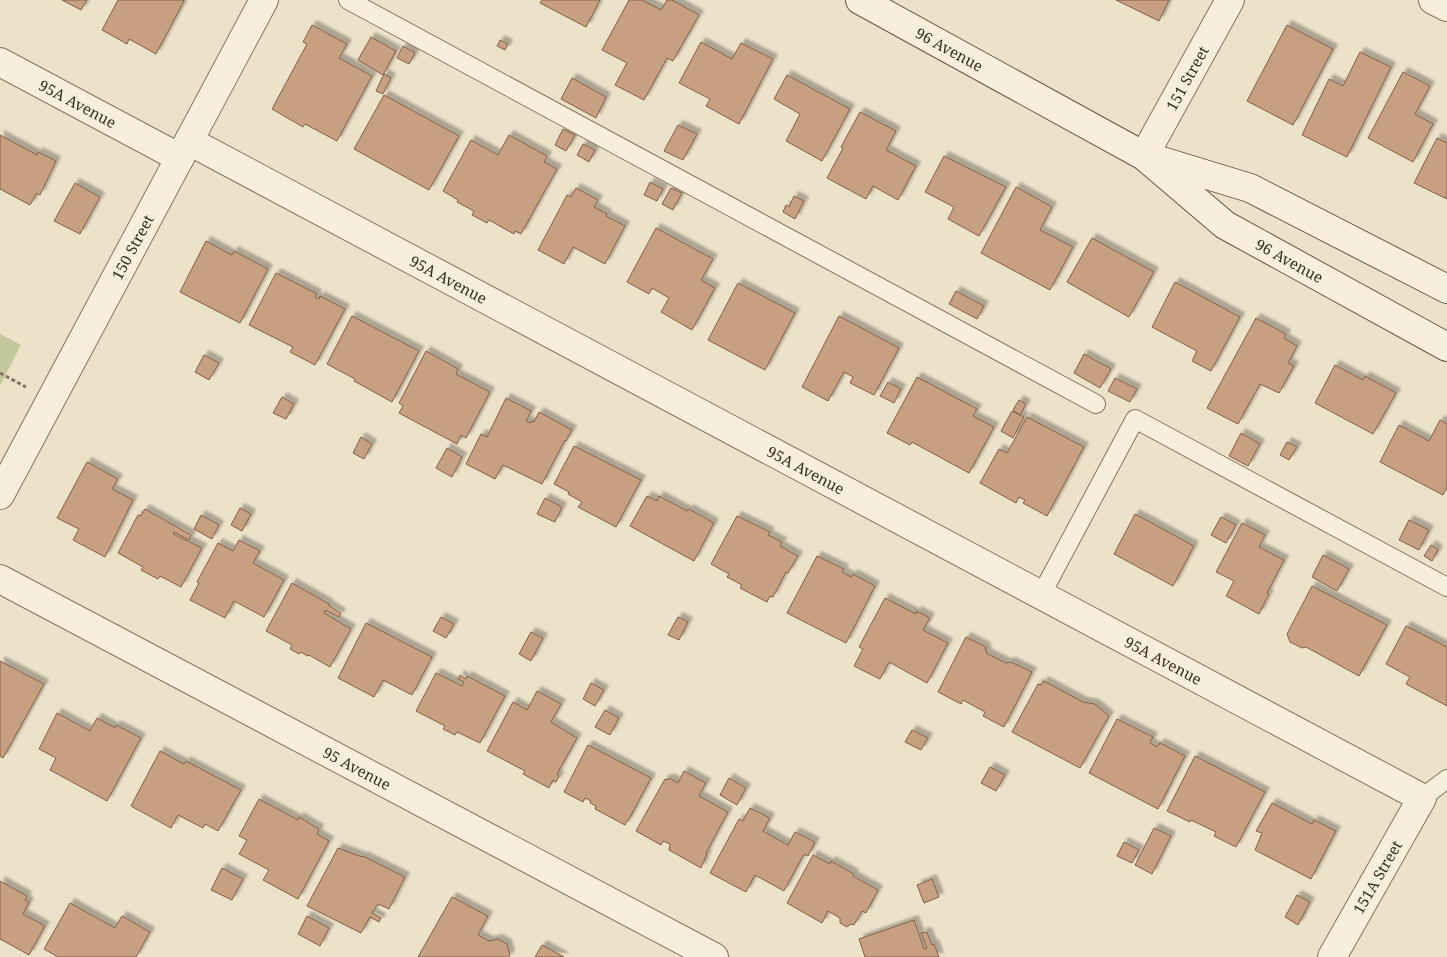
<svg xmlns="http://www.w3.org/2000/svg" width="1447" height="957" viewBox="0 0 1447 957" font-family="'Noto Serif',serif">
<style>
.green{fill:#c4c99d}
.building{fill:#c79f81;stroke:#845f46;filter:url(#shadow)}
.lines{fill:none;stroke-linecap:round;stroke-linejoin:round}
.service-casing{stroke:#87745f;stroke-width:20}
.minor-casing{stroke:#87745f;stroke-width:30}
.secondary-casing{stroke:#695642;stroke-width:30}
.path{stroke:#87745f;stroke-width:3;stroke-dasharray:4 2.5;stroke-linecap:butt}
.service{stroke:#f7efdc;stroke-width:18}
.minor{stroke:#f7efdc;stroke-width:28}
.secondary{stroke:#f7efdc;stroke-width:28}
.labels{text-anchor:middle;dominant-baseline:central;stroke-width:4;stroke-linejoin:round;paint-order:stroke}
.street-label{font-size:15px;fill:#382c21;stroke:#f3ecd8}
</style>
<defs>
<filter id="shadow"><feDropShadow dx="4.5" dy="-4.5" stdDeviation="1" flood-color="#0004"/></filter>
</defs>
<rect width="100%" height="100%" fill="#ece1c9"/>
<!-- green -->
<path class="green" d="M0 334 21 345 0 386Z"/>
<!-- building -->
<path class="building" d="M62 0H87L81 10Z
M118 0H182L184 1 156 54 129 39 127 44 102 30Z
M542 0H600L586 27 540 3Z
M629 0H642L661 10 667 0H672L699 15 673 61 667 58 644 100 615 85 627 63 602 50Z
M1116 0H1169L1159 21Z
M312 25 347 44 339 58 372 76 337 141 305 124 303 127 272 109 307 44 303 42Z
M1287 25 1333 49 1293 125 1247 101Z
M371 37 396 51 383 75 358 60Z
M500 40 508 44 505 50 497 46Z
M701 42 732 59 741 43 773 59 739 124 706 106 710 99 679 83Z
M403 46 415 53 409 64 397 58Z
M1360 52 1391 67 1347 157 1302 135 1329 79 1343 86Z
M1403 72 1430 86 1415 114 1433 124 1413 162 1368 138Z
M384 74 391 78 383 94 376 91Z
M787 75 850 109 822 161 786 141 800 114 774 99Z
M572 78 606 97 596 118 561 99Z
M384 95 459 136 429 190 354 149Z
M860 112 896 131 886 150 916 166 898 200 873 186 866 199 827 178 843 148 841 147Z
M678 125 697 134 683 160 664 151Z
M563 129 575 135 566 151 555 145Z
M0 135 37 155 38 152 56 161 40 195 37 193 30 205 0 189Z
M509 135 547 156 544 162 557 169 521 234 515 231 514 234 489 220 487 223 472 215 474 211 457 202 458 200 443 191 471 140 498 155Z
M1437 138 1447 143V199L1414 183Z
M583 144 595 150 589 162 577 155Z
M944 156 1006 187 979 236 948 219 954 207 925 192Z
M650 182 663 189 657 201 644 195Z
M75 183 100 197 80 234 54 221Z
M1016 187 1052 207 1040 230 1073 247 1050 290 981 253Z
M576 188 598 200 594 207 607 214 606 216 625 226 605 264 573 247 564 264 538 250 567 195 571 197Z
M671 188 682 193 673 210 662 204Z
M794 196 804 201 795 219 783 212 786 205 789 207Z
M656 228 713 259 701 280 715 288 692 330 661 312 669 298 652 288 649 294 627 282Z
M1092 238 1154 272 1129 317 1067 282Z
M206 241 232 255 234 251 268 269 240 323 180 292Z
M276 273 317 294 315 297 319 299 320 296 345 309 315 365 290 352 293 347 249 325Z
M1175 282 1240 317 1211 371 1192 361 1197 351 1152 327Z
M738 283 795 313 765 370 708 340Z
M956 291 984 306 977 319 949 304Z
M352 316 419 351 392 402 354 381 355 379 327 364Z
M839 316 899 348 874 395 850 383 853 377 844 372 828 401 802 387Z
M1256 318 1286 334 1284 338 1297 346 1288 363 1294 366 1279 393 1260 384 1238 424 1207 408Z
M426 351 458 369 456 374 490 392 466 438 461 435 457 444 399 413 403 406 399 403Z
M1084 354 1111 369 1100 388 1074 373Z
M204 355 219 363 209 380 195 372Z
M1335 365 1363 380 1365 376 1396 393 1373 434 1315 403Z
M917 377 977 409 973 416 994 427 969 473 912 442 910 445 887 433Z
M1115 378 1137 389 1130 402 1108 391Z
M888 382 901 389 894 403 880 396Z
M282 397 294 404 286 419 273 413Z
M506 398 531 411 526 421 531 423 532 421 534 422 539 412 572 430 566 441 565 440 542 484 503 465 495 479 466 464 481 434 487 437Z
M1019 400 1026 404 1020 415 1013 410Z
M1012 411 1024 417 1013 438 1001 431Z
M1027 417 1084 447 1047 516 1023 503 1025 500 1019 497 1016 503 980 483 999 449 1007 453Z
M1440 420 1447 424V487L1443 495 1380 462 1399 425 1429 441Z
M1241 433 1260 444 1248 466 1229 456Z
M361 437 372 444 364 459 353 453Z
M1287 442 1297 447 1289 460 1280 455Z
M574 446 641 480 616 527 578 507 582 502 568 494 569 492 554 484Z
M447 448 462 457 452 477 436 468Z
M87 462 118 479 112 489 133 500 105 557 73 540 79 529 57 518Z
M647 496 657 501 659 496 687 511 689 509 714 523 694 561 630 526Z
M545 498 562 507 555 522 537 514Z
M240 508 251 514 242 531 231 525Z
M145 509 191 535 189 540 174 532 173 534 202 548 181 587 160 576 158 579 141 570 143 567 118 553 138 515 141 516Z
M1135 514 1194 546 1173 586 1114 554Z
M201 515 219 525 212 539 194 529Z
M737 516 770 532 768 535 782 542 780 546 798 556 788 573 786 572 773 597 770 596 767 602 740 588 742 585 727 577 729 574 711 564Z
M1221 517 1236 525 1226 543 1211 535Z
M1409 520 1429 530 1419 550 1399 540Z
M1242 523 1265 535 1259 547 1284 560 1267 593 1269 594 1259 614 1226 596 1234 581 1216 572Z
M239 540 260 551 253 563 284 580 264 617 234 601 225 618 190 600 199 583 197 582 218 543 233 551Z
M1431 545 1438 550 1432 561 1424 556Z
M1323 555 1349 569 1337 591 1312 577Z
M817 556 844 569 842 572 851 577 853 574 875 586 846 643 787 613Z
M292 583 329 604 328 605 341 613 339 617 325 610 324 613 351 629 330 667 309 655 308 656 300 652 299 654 290 649 292 645 266 631Z
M1312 586 1387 625 1359 676 1306 647 1302 648 1290 642 1287 634Z
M885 598 916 614 917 611 930 618 923 630 948 643 927 683 889 662 880 679 854 666 863 649 859 647Z
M441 617 454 624 446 638 433 631Z
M678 617 688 622 679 640 668 635Z
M366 623 432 657 412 695 383 680 374 697 338 678Z
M1406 626 1447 647V706L1406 684 1410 677 1386 664Z
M531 632 543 638 531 661 519 654Z
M966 637 986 647 985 650 987 651 986 653 1006 663 1011 662 1032 672 1004 727 983 716 985 712 963 700 961 704 938 692Z
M0 661 44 684 3 758 0 756Z
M436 673 462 686 464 682 458 679 460 675 466 679 467 676 505 696 480 743 457 732 455 735 443 729 445 726 416 711Z
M1044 681 1083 702 1095 704 1109 716 1080 768 1012 732 1038 684 1041 685Z
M591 683 604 690 595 706 583 699Z
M537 691 561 704 551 722 577 738 557 774 559 776 556 782 553 780 549 788 523 774 525 771 487 751 513 702 527 710Z
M605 710 619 718 610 735 595 727Z
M57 713 90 731 97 718 115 728 116 725 141 738 107 801 50 770 56 758 39 749Z
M1117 719 1153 737 1150 743 1157 747 1160 743 1185 756 1158 809 1089 773Z
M912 730 928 738 921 750 905 742Z
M588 745 651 778 628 821H627L625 825 595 809 596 806 590 803 591 801 585 798 583 802 564 792Z
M160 751 184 764 186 761 241 790 218 831 205 824 203 828 178 815 171 828 131 806Z
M1195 756 1265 792 1236 847 1214 836 1216 832 1191 820 1190 822 1167 811Z
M990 767 1005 775 996 791 981 783Z
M684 771 706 783 699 796 728 812 706 853 707 854 701 868 669 850 670 844 663 841 661 845 636 831 665 779 668 780 669 778 678 783Z
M729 778 746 788 737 805 720 795Z
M259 799 298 820 299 817 319 829 317 834 329 841 298 899 263 880 269 870 239 854 247 840 239 836Z
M1272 803 1312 824 1314 820 1336 831 1311 879 1255 850 1262 833 1256 831Z
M750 808 770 818 763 831 788 845 795 832 815 842 808 856 804 854 784 891 755 875 746 892 710 873 739 819 743 821Z
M1154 828 1171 836 1152 874 1135 865Z
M1124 842 1139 850 1132 863 1117 856Z
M338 848 362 857 363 856 405 877 389 909 378 904 372 913 381 918 379 922 370 917 361 933 307 906Z
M813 855 830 864 831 861 854 874 853 876 878 890 866 913 862 911 854 925 851 924 847 927 840 923V918L828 911 822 923 787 903Z
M222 868 243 879 232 900 211 890Z
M932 879 939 897 924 903 917 885Z
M0 881 27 896 25 900 29 902 23 914 45 926 29 955 0 939Z
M1297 895 1310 902 1298 925 1285 917Z
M452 897 488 916 478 935 489 941 498 939 507 944 510 955 509 957H418Z
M70 903 115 928 122 916 150 932 136 957H58L44 949Z
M307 916 329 928 320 946 298 934Z
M914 920 924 949 927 948 921 933 927 932 932 945 934 944 939 957H865L859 939Z
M542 945 564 957H535Z"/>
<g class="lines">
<!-- service casing -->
<g class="service-casing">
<path id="service" d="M348 0 1096 404
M1041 595 1135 419 1447 587
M1422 798 1447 779"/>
</g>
<!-- minor casing -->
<g class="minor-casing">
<g id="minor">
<path d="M1433 0 1447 7"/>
<path id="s1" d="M0 62 180 158"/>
<path id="s2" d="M189 141 1422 798 1332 957"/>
<path id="s3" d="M1144 156 1230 0"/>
<path id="s4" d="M0 495 264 0"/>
<path id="s5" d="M0 579 714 957"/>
</g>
</g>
<!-- secondary casing -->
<g class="secondary-casing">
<g id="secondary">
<path id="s6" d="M860 0 1144 156 1225 225 1447 347"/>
<path d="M1155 159 1250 188 1447 289"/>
</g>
</g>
<!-- path -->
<path class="path" d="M0 373 26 387"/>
<!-- service -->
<use href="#service" class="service"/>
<!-- minor -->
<use href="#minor" class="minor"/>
<!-- secondary -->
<use href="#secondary" class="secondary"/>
</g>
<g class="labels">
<!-- street labels -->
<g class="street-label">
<text stroke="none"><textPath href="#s6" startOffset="102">96 Avenue</textPath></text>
<text stroke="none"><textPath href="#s3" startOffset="89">151 Street</textPath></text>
<text stroke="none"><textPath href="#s1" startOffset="88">95A Avenue</textPath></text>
<text stroke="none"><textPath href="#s4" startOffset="281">150 Street</textPath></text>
<text stroke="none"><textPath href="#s6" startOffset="504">96 Avenue</textPath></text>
<text stroke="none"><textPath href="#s2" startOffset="294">95A Avenue</textPath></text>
<text stroke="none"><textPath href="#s2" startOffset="699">95A Avenue</textPath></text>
<text stroke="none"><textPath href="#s2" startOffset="1104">95A Avenue</textPath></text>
<text stroke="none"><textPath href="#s5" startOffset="404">95 Avenue</textPath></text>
<text transform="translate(1377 877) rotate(-60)">151A Street</text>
</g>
</g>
</svg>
